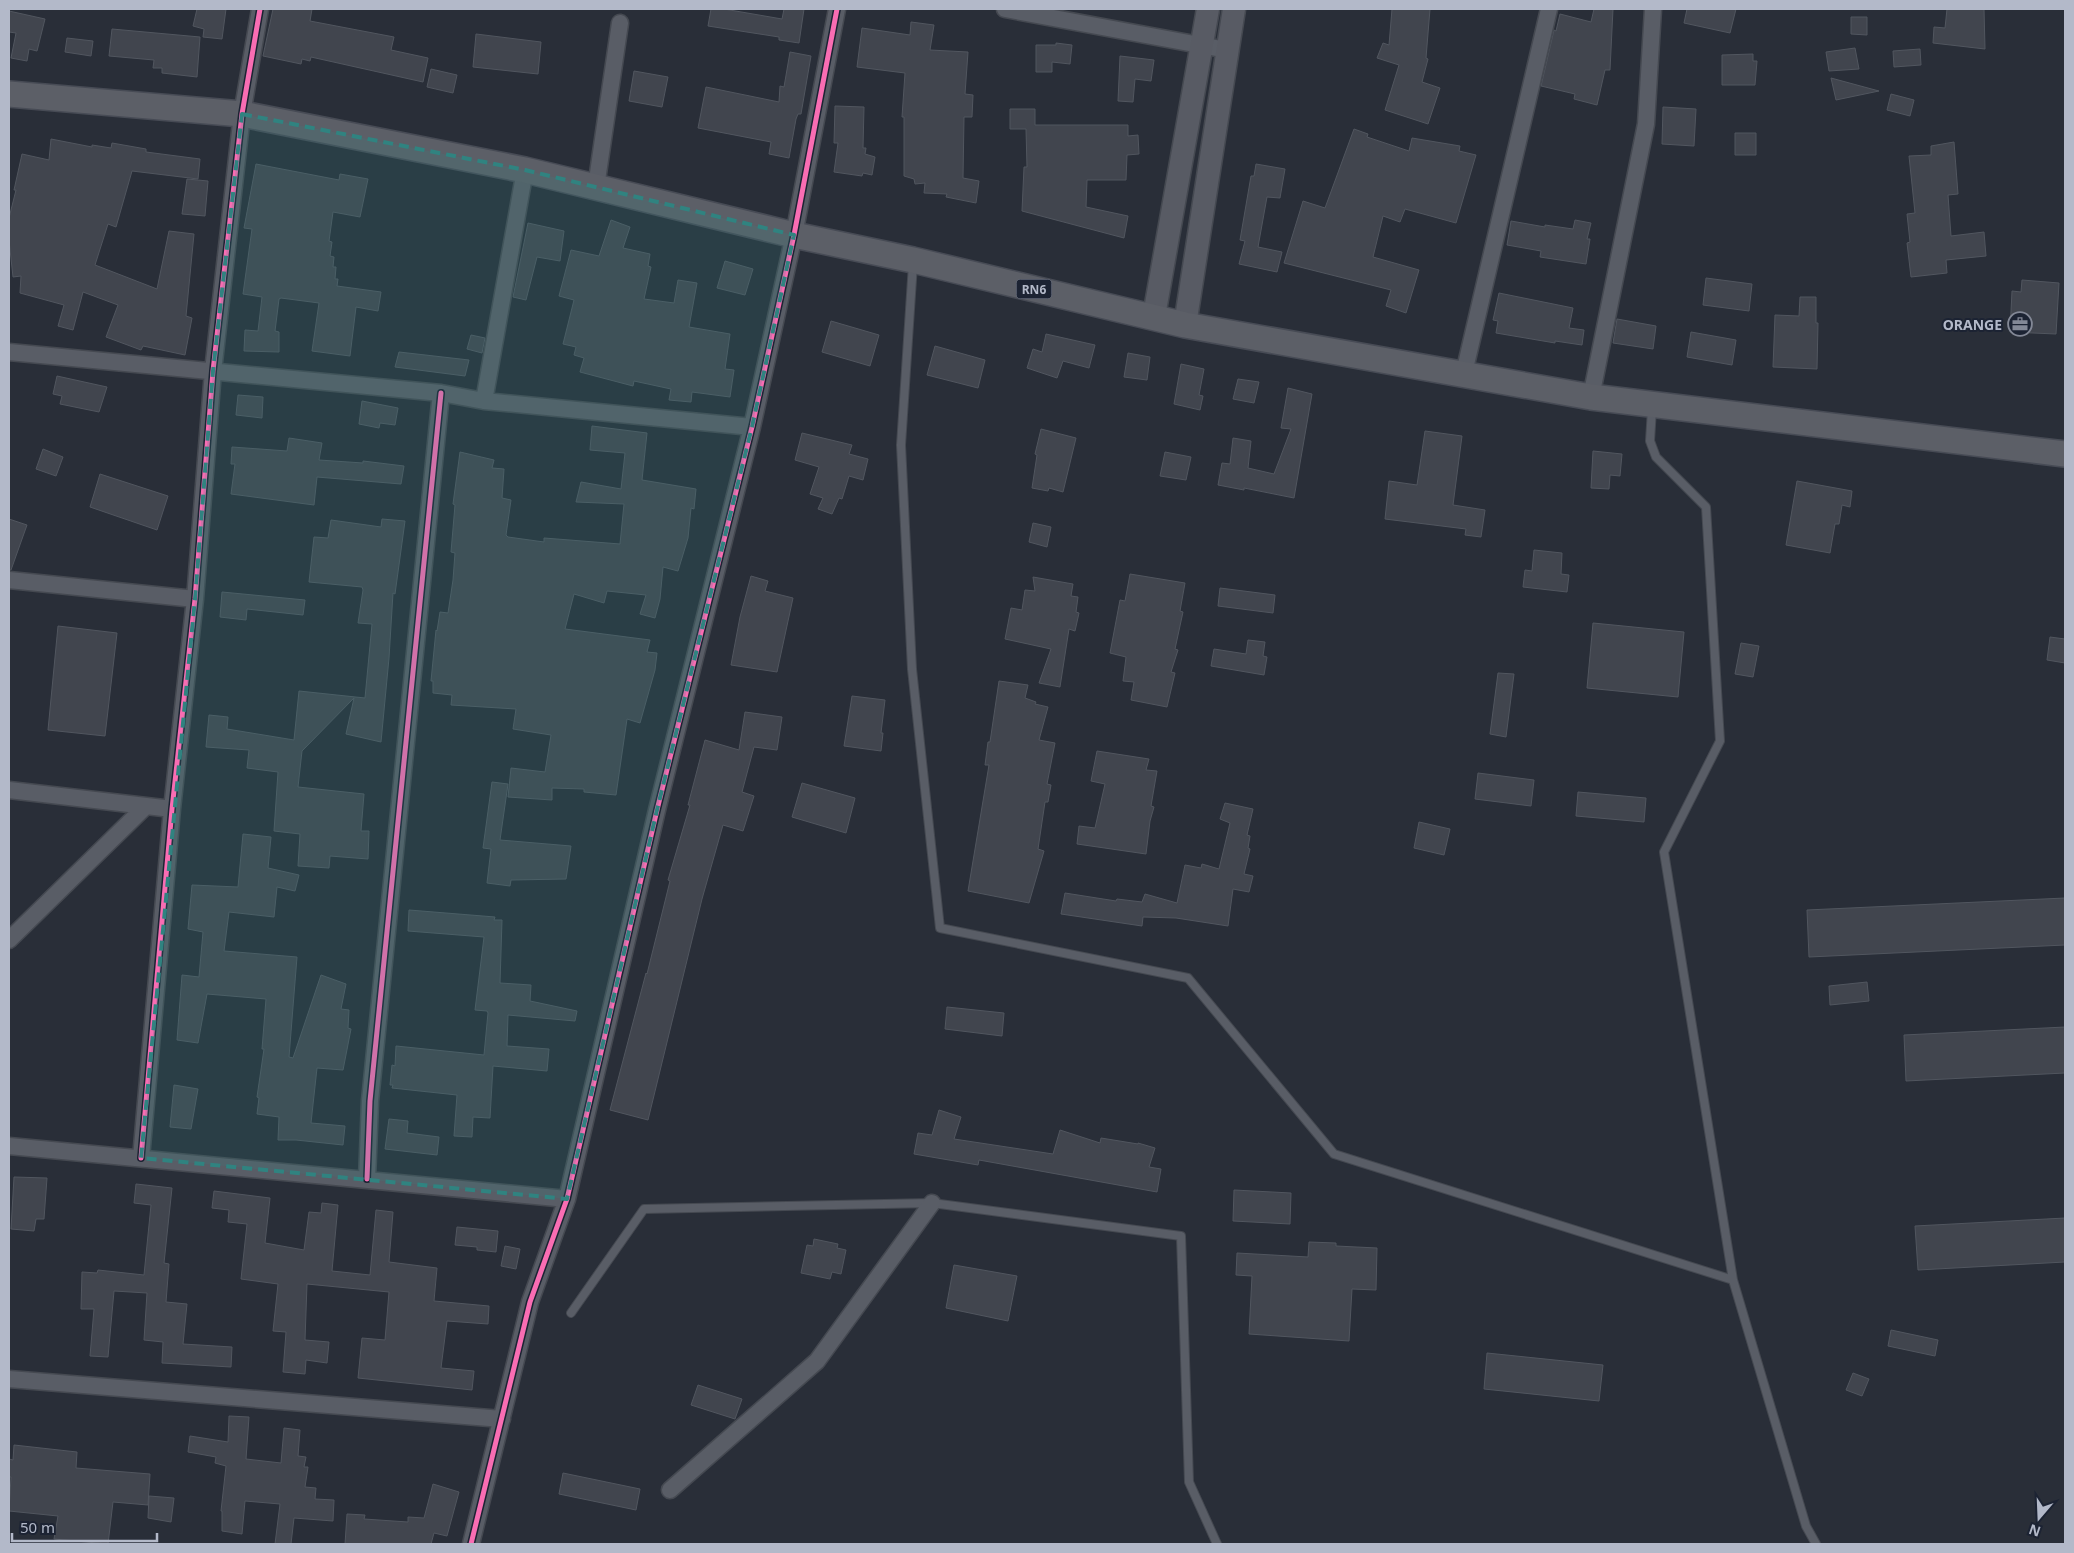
<svg xmlns="http://www.w3.org/2000/svg" width="2074" height="1553" viewBox="0 0 2074 1553" font-family="'Noto Sans',sans-serif">
<style>
.building{fill:#41454e;stroke:#51565f}
.lines{fill:none;stroke-linecap:round;stroke-linejoin:round}
.lane-casing{stroke:#454951;stroke-width:10}
.street-casing{stroke:#454951;stroke-width:19}
.secondary-casing{stroke:#454951;stroke-width:25}
.primary-casing{stroke:#474b55;stroke-width:28}
.lane{stroke:#595d66;stroke-width:8}
.street{stroke:#595d66;stroke-width:16}
.secondary{stroke:#585b64;stroke-width:22}
.primary{stroke:#5c5f67;stroke-width:25}
.cycleway-casing{stroke:#1c2333;stroke-width:8}
.cycleway{stroke:#f96db3;stroke-width:5}
.marked{fill:#308380;fill-opacity:0.2;stroke:#308380;stroke-width:4;stroke-dasharray:10 6;stroke-linejoin:round}
.labels{text-anchor:middle;dominant-baseline:central;stroke-width:4;stroke-linejoin:round;paint-order:stroke}
.shield{fill:#1c2333;stroke:#868c9c;stroke-width:1}
.shield-label{font-size:12px;font-weight:bold;fill:#b3b9c9}
.poi-label{font-size:14px;font-weight:bold;fill:#b3b9c9;stroke:#1c2333;text-anchor:end}
</style>
<rect width="100%" height="100%" fill="#292e38"/>
<!-- building -->
<path class="building" d="M197 9H226L222 39 203 37 204 29 193 26Z
M273 9H312L310 21 394 37 391 50 428 58 423 82 311 57 310 61 302 59 301 64 263 56Z
M711 9H724L782 19 784 9H804L799 43 779 40V37L708 26Z
M1392 9H1430L1426 58 1428 59 1422 82 1440 88 1428 124 1385 110 1399 65 1377 58 1383 43 1389 45Z
M1594 9H1613L1610 70H1605L1597 105 1574 99 1575 94 1541 86 1554 30 1556 31 1560 14 1591 22Z
M1687 9H1736L1730 33 1684 23Z
M1947 9H1984L1985 49 1933 43 1934 27 1945 28Z
M9 11 45 19 37 51 29 49 27 61 11 58 16 33 9 32Z
M1851 17H1867V35L1851 34Z
M911 22 934 25 930 50 968 52 965 94 973 95 972 117H964L963 178 979 181 976 203 946 197 947 194 924 193 925 183 915 184 914 179 904 176V117H902L905 73 857 67 862 28 910 35Z
M112 29 200 37 197 77 162 73V68H153L154 60 109 56Z
M476 34 541 42 538 74 473 67Z
M67 38 93 41 91 56 65 52Z
M1056 43 1072 45 1070 64 1052 62V72H1036V45H1056Z
M1855 48 1859 69 1829 71 1826 52Z
M1920 49 1921 65 1894 67 1893 51Z
M790 52 811 56 801 114H798L796 119 789 158 769 154 771 142 698 128 706 87 779 102 780 86 784 87Z
M1753 54V61H1757L1755 85H1722V55Z
M1120 56 1154 60 1151 81 1135 79 1133 102 1118 101Z
M431 69 457 75 453 93 427 87Z
M634 71 668 77 662 107 629 101Z
M1831 78 1879 91 1836 100Z
M1891 94 1914 100 1910 116 1887 110Z
M835 106 864 107 863 148H866L865 154 875 157 872 175 863 173 862 176 834 172 838 143H834Z
M1663 107 1696 109 1694 146 1662 144Z
M1010 109H1035V125H1128V136L1138 135 1139 154 1127 155 1126 180H1087L1086 207 1128 216 1124 238 1022 211 1024 167H1027L1026 129H1010Z
M1354 129 1368 134 1367 137 1409 151 1412 138 1460 146 1459 151 1476 155 1456 223 1405 209 1400 222 1383 216 1373 257 1419 270 1406 313 1386 306 1391 290 1284 263 1303 201 1325 208Z
M1735 133H1756V155H1735Z
M51 139 92 147V145L111 148 112 143 146 149V152L200 159 198 179 132 171 116 227 108 224 95 265 157 289 169 231 194 234 186 316 192 318 185 355 143 346 141 350 106 337 118 305 83 292 73 330 58 326 64 305 20 293 21 276 13 277 9 240V218L16 190H14L22 154 49 160Z
M1954 142 1958 194 1948 195 1951 236 1984 232 1986 256 1946 260 1947 273 1911 277 1907 243 1910 242 1907 214 1915 213 1909 156 1931 155V146Z
M256 164 339 180 340 174 368 179 360 217 333 212 329 241 332 242 330 256 334 257 333 267H336L335 279H338L337 286 381 292 378 311 356 307 350 356 312 351 319 303 281 298 279 299 275 331 279 332V352L244 351 245 330 258 331 262 297 243 294 252 229 244 228Z
M1256 164 1285 169 1280 198 1267 197 1258 247 1282 252 1277 272 1239 264 1245 241 1240 240 1251 176H1254Z
M187 179 208 181 205 216 182 214Z
M611 220 630 227 623 248 650 254 648 266 651 267 644 299 674 303 678 280 697 283 689 327 730 334 725 369 734 370 730 397 692 392 691 402 669 400 671 389 634 381 633 386 580 372 584 358 574 355 576 347 563 344 574 300 559 296 571 250 599 256Z
M1575 220 1591 223 1587 239H1590L1586 264 1540 257 1541 251 1507 245 1511 221 1545 227V225L1573 229Z
M528 223 564 231 560 261 537 257 526 300 513 297Z
M725 261 753 269 745 295 717 288Z
M1706 278 1752 284 1749 311 1703 305Z
M2022 280 2059 283 2056 334 2010 332 2012 291 2021 292Z
M1499 293 1573 308 1569 328 1584 330 1582 345 1555 341V343L1496 333 1498 321 1493 320Z
M1800 297H1816V323H1818L1817 369 1773 367 1775 315 1799 316Z
M1617 319 1656 326 1653 349 1613 343Z
M831 321 879 335 870 366 822 352Z
M1691 332 1736 340 1732 365 1687 357Z
M1046 334 1095 345 1089 368 1063 361 1057 378 1027 368 1033 349 1042 352Z
M471 335 485 338 482 353 467 349Z
M935 346 985 360 978 388 927 375Z
M399 352 469 360 465 376 395 367Z
M1128 353 1150 357 1147 380 1124 377Z
M1181 364 1204 369 1199 395 1203 396 1200 410 1174 404Z
M57 376 107 387 99 412 60 404 62 396 53 394Z
M1238 379 1259 382 1254 403 1233 399Z
M1288 388 1312 394 1294 498 1244 488V490L1218 485 1222 463 1230 464 1233 438 1251 441 1248 468 1274 474 1291 429 1281 428Z
M238 395 263 397 262 418 236 415Z
M362 401 398 408 395 425 380 423 379 428 359 424Z
M592 426 647 433 642 480 696 489 694 509 691 508 688 538 678 571 663 567 660 599 655 618 640 614 646 595 607 591 604 603 574 594 565 629 650 640 647 652 657 653 655 670 640 723 627 719 616 795 584 792V789L552 788V800L508 797 511 768 545 772 551 735 513 729 516 709 451 705 452 695 433 693V681H431L436 630 437 631 440 612 448 613 453 580 455 553 451 552 455 505 453 504 460 452 494 460 492 468 504 469 502 498 511 500 506 535 508 537 544 542V538L620 544 624 504 576 502 581 482 621 489 625 453 590 450Z
M1041 429 1076 438 1063 492 1049 488 1048 491 1032 488 1037 455 1035 454Z
M1425 431 1462 436 1453 505 1485 510 1481 537 1465 535 1466 529 1385 519 1389 481 1417 485Z
M802 433 852 445 849 454 868 459 863 480 849 476 842 499 839 498 832 514 818 509 823 498 810 494 819 467 795 460Z
M289 438 322 443 319 460 363 463V461L404 466 401 484 317 477 314 505 231 494 235 464H231L232 447 287 451Z
M43 449 63 457 56 476 36 469Z
M1593 451 1622 454 1620 476 1610 475 1609 489 1591 488Z
M1165 452 1191 457 1186 480 1160 476Z
M100 474 168 496 157 530 90 507Z
M1797 481 1852 491 1850 507 1842 505 1839 524H1835L1830 553 1786 545Z
M9 519 27 525 11 570H9Z
M382 519 405 521 395 594 393 593 389 658 381 742 346 734 354 698 302 751 298 787 364 794 361 831H369L368 859 330 856 329 868 298 866 300 834 274 831 278 772 247 768 249 750 206 747 209 715 228 717 227 729 294 740 299 691 365 698 372 624 358 623 363 590 362 587 309 582 314 537 328 538 331 520 381 527Z
M1033 523 1051 527 1047 547 1029 542Z
M1534 550 1562 553 1561 574 1569 575 1567 592 1523 587 1525 570 1532 571Z
M1130 574 1185 583 1180 611 1183 612 1175 649 1178 650 1171 672 1175 673 1167 707 1131 700 1134 682 1123 681 1126 657 1110 653 1120 600 1125 601Z
M751 576 768 581 765 591 793 598 777 672 731 665 740 617Z
M1033 577 1073 584 1071 596 1078 597 1076 612 1079 613 1075 631 1069 629 1060 687 1039 683 1051 649 1005 639 1011 608 1022 610 1025 590 1035 591Z
M1220 588 1275 595 1273 613 1218 606Z
M222 592 305 600 303 615 247 609 246 620 220 617Z
M1593 623 1684 632 1678 697 1587 688Z
M58 626 117 633 105 736 48 730Z
M2050 637 2065 639V663L2047 660Z
M1248 640 1265 642 1263 656 1267 657 1264 675 1211 666 1214 649 1246 654Z
M1741 643 1759 646 1753 677 1735 674Z
M1498 673 1514 674 1506 737 1490 734Z
M999 681 1028 685 1025 698 1036 702 1035 704 1048 707 1039 740 1055 743 1047 784 1051 785 1048 802H1045L1038 849 1044 851 1029 903 968 891 989 765H985L988 742H990Z
M852 696 885 700 881 733H883L881 751 844 746Z
M745 712 782 717 777 750 754 747 742 792 754 796 743 831 723 825 702 899 648 1120 610 1110 646 973 647 974 670 881 668 880 690 805H688L705 740 739 750Z
M1097 751 1149 759 1146 770 1157 771 1151 806 1154 807 1150 821 1146 854 1077 844 1079 826 1095 828 1105 784 1091 781Z
M1478 773 1534 780 1531 806 1475 799Z
M492 782 508 784 500 840 571 846 566 879 511 880 510 886 487 883 491 849 483 848Z
M802 783 855 798 846 833 792 817Z
M1578 792 1646 798 1644 822 1576 816Z
M1225 803 1253 809 1247 835 1250 836 1248 848 1250 849 1244 874 1253 876 1249 892 1233 889 1228 926 1176 918 1143 917 1142 926 1061 914 1065 893 1116 901 1117 899 1142 902 1145 894 1177 903 1185 865 1201 868 1202 864 1219 869 1230 823 1220 819Z
M1419 822 1450 829 1444 855 1414 848Z
M243 834 271 837 268 868 299 875 295 891 277 887 274 917 229 912 224 951 297 957 289 1057 293 1058 321 975 346 984 341 1009 349 1010 348 1028 351 1029 343 1070 317 1068 311 1123 345 1126 343 1145 296 1140H278L279 1117 257 1114 259 1098 257 1097 264 1049H262L266 999 207 994 198 1043 177 1040 182 975 199 977 203 932 188 929 192 885 238 887Z
M2065 898V945L1809 957 1807 910Z
M409 910 495 917 494 920H502L500 983 531 985 530 1001 577 1011 575 1021 508 1015 507 1046 549 1049 547 1071 493 1066 490 1118 473 1117 472 1137 454 1136 457 1095 392 1088 393 1085H390L392 1065 395 1066 396 1046 484 1055 488 1013 487 1011 475 1010 484 937 408 931Z
M1867 982 1869 1001 1830 1005 1829 986Z
M947 1007 1004 1013 1002 1036 945 1029Z
M2065 1027V1073L1906 1081 1904 1035Z
M174 1085 198 1089 191 1129 170 1127Z
M939 1110 961 1117 954 1139 1053 1154 1060 1130 1100 1143 1101 1138 1138 1144V1143L1155 1148 1149 1167 1161 1169 1157 1192 979 1160 978 1165 914 1154 918 1133 932 1135Z
M389 1119 408 1121 407 1133 439 1137 437 1155 385 1149Z
M14 1177 47 1178 44 1219H36L34 1231 11 1229Z
M136 1184 172 1188 164 1263 169 1264 166 1302 187 1304 183 1344 232 1347 231 1367 162 1363 163 1342 144 1340 147 1293 114 1291 108 1357 90 1356 94 1309H81L82 1272 97 1273 98 1270 144 1275 151 1205 134 1203Z
M1234 1190 1291 1193 1290 1224 1233 1221Z
M214 1191 270 1198 265 1243 304 1250 309 1212 321 1213 322 1203 338 1205 332 1271 370 1275 376 1210 393 1212 389 1262 437 1268 434 1301 489 1306 488 1324 447 1321 441 1368 474 1371 472 1390 358 1378 362 1338 385 1340 389 1292 307 1284 305 1340 329 1342 327 1363 306 1360 305 1374 283 1372 286 1332 273 1331 278 1284 241 1279 247 1224 228 1222 229 1210 212 1208Z
M2065 1218V1262L1918 1270 1915 1226Z
M457 1227 498 1231 496 1252 477 1250V1247L455 1245Z
M814 1239 838 1244 837 1248 846 1250 841 1274 832 1272 830 1279 801 1273 807 1245 813 1246Z
M1309 1242 1336 1243V1246L1377 1248 1376 1290 1352 1289 1349 1341 1249 1334 1252 1276 1236 1275 1237 1253 1308 1257Z
M505 1246 520 1249 516 1269 501 1266Z
M954 1265 1017 1276 1008 1321 946 1308Z
M1891 1330 1938 1340 1935 1356 1888 1346Z
M1487 1353 1603 1365 1599 1401 1484 1389Z
M1853 1373 1869 1379 1862 1396 1846 1390Z
M698 1385 742 1399 735 1419 691 1405Z
M229 1416 249 1417 246 1459 281 1463 284 1428 300 1430 298 1456 306 1457 304 1467H308L305 1487 316 1488 315 1499 334 1500 333 1521 294 1518 291 1544H275L280 1504 245 1501 242 1534 222 1531V1511H221L226 1466 215 1463 216 1457 188 1452 190 1436 228 1442Z
M14 1445 77 1452 76 1468 150 1474 148 1505 113 1502 108 1544 54 1539 58 1516 9 1511 11 1477H9V1459L13 1460Z
M563 1473 640 1489 636 1510 559 1494Z
M433 1484 459 1492 447 1536 434 1533 431 1544H345L347 1514 365 1515 364 1519 408 1522V1517L424 1518Z
M149 1496 174 1498 171 1522 148 1518Z"/>
<g class="lines">
<!-- lane casing -->
<g class="lane-casing">
<path id="lane" d="M913 264 901 445 912 669 940 928 1188 978 1334 1154 1733 1280
M1652 409 1650 441 1656 457 1706 507 1720 741 1664 852 1733 1280 1806 1526 1816 1544
M571 1313 644 1209 932 1203 1181 1236 1189 1482 1217 1544"/>
</g>
<!-- street casing -->
<g class="street-casing">
<path id="street" d="M1005 9 1227 50
M596 187 620 23
M9 352 441 393 484 401 752 427
M1464 373 1549 9
M1591 397 1646 124 1653 9
M484 401 525 170
M9 580 195 599
M9 790 172 809
M9 940 146 806
M9 1146 567 1199
M141 1158 172 809 195 599 213 371 242 114 260 9
M367 1179 370 1101 441 393
M9 1379 502 1419
M670 1490 817 1361 932 1203
M471 1544 530 1302 567 1199 657 810 752 427 794 235 837 9"/>
</g>
<!-- secondary casing -->
<g class="secondary-casing">
<path id="secondary" d="M1154 316 1208 9
M1185 325 1234 9"/>
</g>
<!-- primary casing -->
<g class="primary-casing">
<path id="primary" d="M9 94 242 114 525 170 794 235 913 260 1185 325 1591 397 2065 454"/>
</g>
<!-- lane -->
<use href="#lane" class="lane"/>
<!-- street -->
<use href="#street" class="street"/>
<!-- secondary -->
<use href="#secondary" class="secondary"/>
<!-- primary -->
<use href="#primary" class="primary"/>
<!-- cycleway casing -->
<g class="cycleway-casing">
<path id="cycleway" d="M141 1158 172 809 195 599 213 371 242 114 260 9
M367 1179 370 1101 441 393
M471 1544 530 1302 567 1199 657 810 752 427 794 235 837 9"/>
</g>
<!-- cycleway -->
<use href="#cycleway" class="cycleway"/>
</g>
<!-- marked area -->
<path class="marked" d="M242 114 525 170 794 235 752 427 657 810 567 1199 141 1158 195 599 213 371Z"/>
<!-- icons -->
<defs>
<g id="office-ring" transform="scale(1.25)"><circle r="9.5" fill="#1c2333" stroke="#838896" stroke-width="1.5"/><path d="M-6-3h4V-5.5h4V-3h4V5H-6ZM-1-4.5V-3h2v-1.5ZM-6 0V1H6V0Z" fill="#838896"/></g>
</defs>
<g fill-rule="evenodd">
<use href="#office-ring" x="2020" y="324"/>
</g>
<g class="labels">
<!-- shield labels -->
<rect class="shield" x="1016.5" y="279.5" width="35" height="19" rx="4"/>
<g class="shield-label">
<text x="1034" y="289">RN6</text>
</g>
<!-- poi labels -->
<g class="poi-label">
<text x="2002" y="324">ORANGE</text>
</g>
</g>
<!-- border -->
<rect width="2074" height="1553" fill="none" stroke="#b3b9c9" stroke-width="20"/>
<!-- north arrow -->
<g transform="translate(2039 1518) rotate(199)" stroke="#1c2333" stroke-width="4" paint-order="stroke">
<path d="M0-4L9 19L0 12L-9 19Z" fill="#b3b9c9"/>
<text y="-8" font-size="14" font-weight="bold" text-anchor="middle" fill="#b3b9c9">N</text>
</g>
<!-- scale -->
<path d="M12 1533v8h145v-8" fill="none" stroke="#b3b9c9" stroke-width="2.5"/>
<text x="20" y="1533" font-size="15" fill="#b3b9c9" stroke="#1c2333" stroke-width="4" paint-order="stroke">50 m</text>
</svg>
